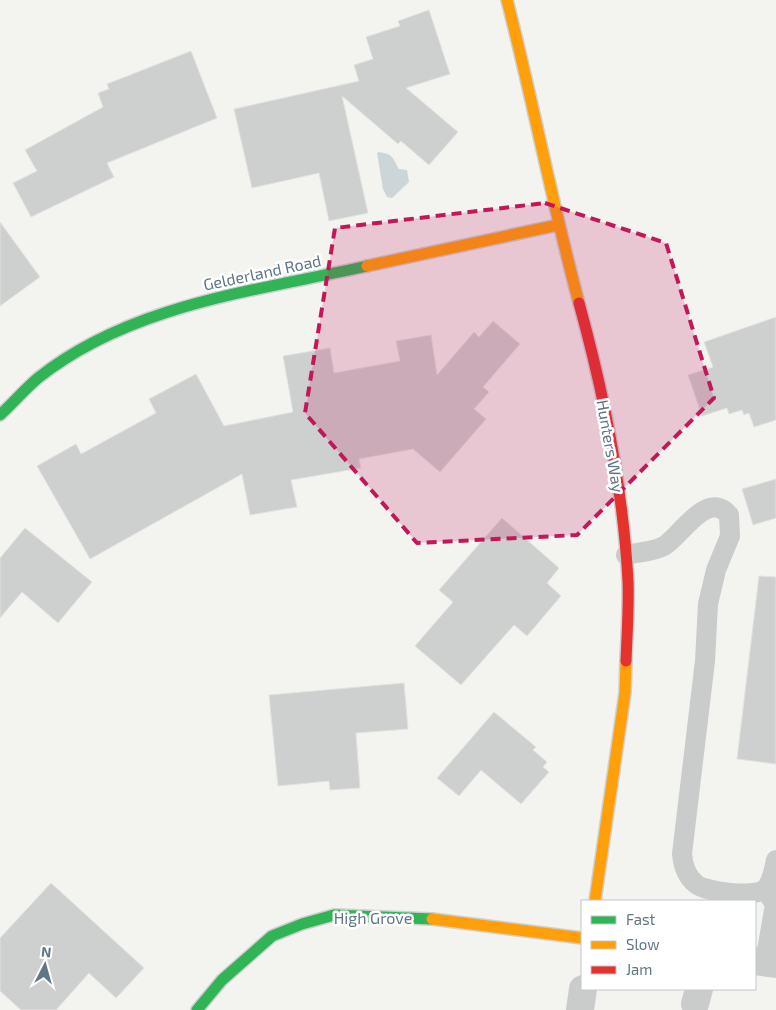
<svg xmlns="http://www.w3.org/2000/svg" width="776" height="1010" viewBox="0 0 776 1010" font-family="'Exo 2',sans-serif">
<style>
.water{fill:#ccd6d8}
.building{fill:#ced0cf;stroke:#e2e2e0}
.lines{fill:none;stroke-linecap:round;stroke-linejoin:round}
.fast-casing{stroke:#ced0d0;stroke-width:14}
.slow-casing{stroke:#ced0d0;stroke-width:14}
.jam-casing{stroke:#ced0d0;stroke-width:14}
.lane{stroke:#cacccc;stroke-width:20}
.street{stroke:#cacccc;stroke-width:28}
.fast{stroke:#30b455;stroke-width:11}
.slow{stroke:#ff9f0a;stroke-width:11}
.jam{stroke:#e5322d;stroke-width:11}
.marked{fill:#c2185b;fill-opacity:0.2;stroke:#c2185b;stroke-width:4;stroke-dasharray:10 6;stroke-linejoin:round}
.labels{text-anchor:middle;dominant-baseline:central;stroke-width:5;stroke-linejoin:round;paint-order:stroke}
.street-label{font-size:16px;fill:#607683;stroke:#fff}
</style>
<rect width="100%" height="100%" fill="#f3f3f0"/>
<!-- water -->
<path class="water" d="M379 152C394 154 393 159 399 169L407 170 409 182 392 198 387 197 383 189 377 153Z"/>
<!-- building -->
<path class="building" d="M429 10 450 74 406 88 458 132 429 165 401 141 398 144 342 96 368 213 329 221 319 173 252 188 234 109 359 81 354 65 373 59 366 37 400 26 398 21Z
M191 51 217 118 107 163 114 177 31 217 13 183 37 171 25 150 103 107 98 93 109 89 107 84Z
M0 222 40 277 0 306Z
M776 317V420L754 427 749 413 744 415 742 410 729 414 727 408 702 416 688 375 713 367 704 342Z
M493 321 520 344 483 387 489 392 474 409 486 419 440 472 413 449 359 459 361 468 291 480 297 507 250 515 242 474 90 559 37 466 76 444 81 454 156 413 149 399 196 374 224 426 293 412 283 356 330 348 334 373 400 361 396 341 431 335 437 375 474 332 479 337Z
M776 479V518L753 525 742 489Z
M502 518 559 568 547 583 561 596 527 636 514 625 461 685 415 646 453 602 439 590Z
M25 528 92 582 58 623 22 592 0 618V558Z
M759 576 776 577V764L737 759Z
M404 683 408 729 356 733 360 788 330 790 329 781 278 786 269 695Z
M494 712 536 747 533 750 547 762 543 767 549 772 521 804 481 770 459 796 437 778Z
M51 883 144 968 116 998 89 973 56 1010H21L0 991V938Z"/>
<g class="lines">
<!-- fast casing -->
<g class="fast-casing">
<path id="fast" d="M0 415C13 403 25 389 38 378 131 304 256 291 367 266
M197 1010 222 980 272 936 302 924 334 915 432 919"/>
</g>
<!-- slow casing -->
<g class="slow-casing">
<path id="slow" d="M507 0C533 101 552 203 579 303
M367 266 558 225
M595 901 625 693 626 661
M432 919 582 938"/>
</g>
<!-- jam casing -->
<g class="jam-casing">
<path id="jam" d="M579 303C604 394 623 487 628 581 629 607 627 634 626 661"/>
</g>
<!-- lane -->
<path class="lane" d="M626 555C638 552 653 552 664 546 680 537 707 489 729 515L730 536 716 570 708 604 705 661 682 854C683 866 686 876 696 884 706 892 755 898 765 889 772 883 774 869 776 860
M765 889 775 904 765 962"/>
<!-- street -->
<path class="street" d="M755 961 776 964
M695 1004 699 989
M580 1010 583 989"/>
<!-- fast -->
<use href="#fast" class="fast"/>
<!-- slow -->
<use href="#slow" class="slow"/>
<!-- jam -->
<use href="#jam" class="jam"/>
</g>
<!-- marked area -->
<path class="marked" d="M545 203 666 243 714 398 577 535 417 543 305 413 335 228Z"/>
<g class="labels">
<!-- street labels -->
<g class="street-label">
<text transform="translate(262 272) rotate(-12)">Gelderland Road</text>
<text transform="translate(611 446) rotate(80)">Hunters Way</text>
<text x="373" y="917">High Grove</text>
</g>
</g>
<!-- legend -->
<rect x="581" y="900" width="175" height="90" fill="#ffffff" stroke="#bfc8cd"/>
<rect x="591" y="916" width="25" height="8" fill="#30b455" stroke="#bfc8cd"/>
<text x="626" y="925" font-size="15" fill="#607683">Fast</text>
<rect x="591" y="941" width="25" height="8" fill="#ff9f0a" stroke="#bfc8cd"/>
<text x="626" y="950" font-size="15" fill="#607683">Slow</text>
<rect x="591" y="966" width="25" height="8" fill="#e5322d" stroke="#bfc8cd"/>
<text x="626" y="975" font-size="15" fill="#607683">Jam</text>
<!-- north arrow -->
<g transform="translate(45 965) rotate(6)" stroke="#ffffff" stroke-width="4" paint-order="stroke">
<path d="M0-4L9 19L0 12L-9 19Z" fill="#607683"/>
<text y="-8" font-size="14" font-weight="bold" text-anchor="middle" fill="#607683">N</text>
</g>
</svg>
